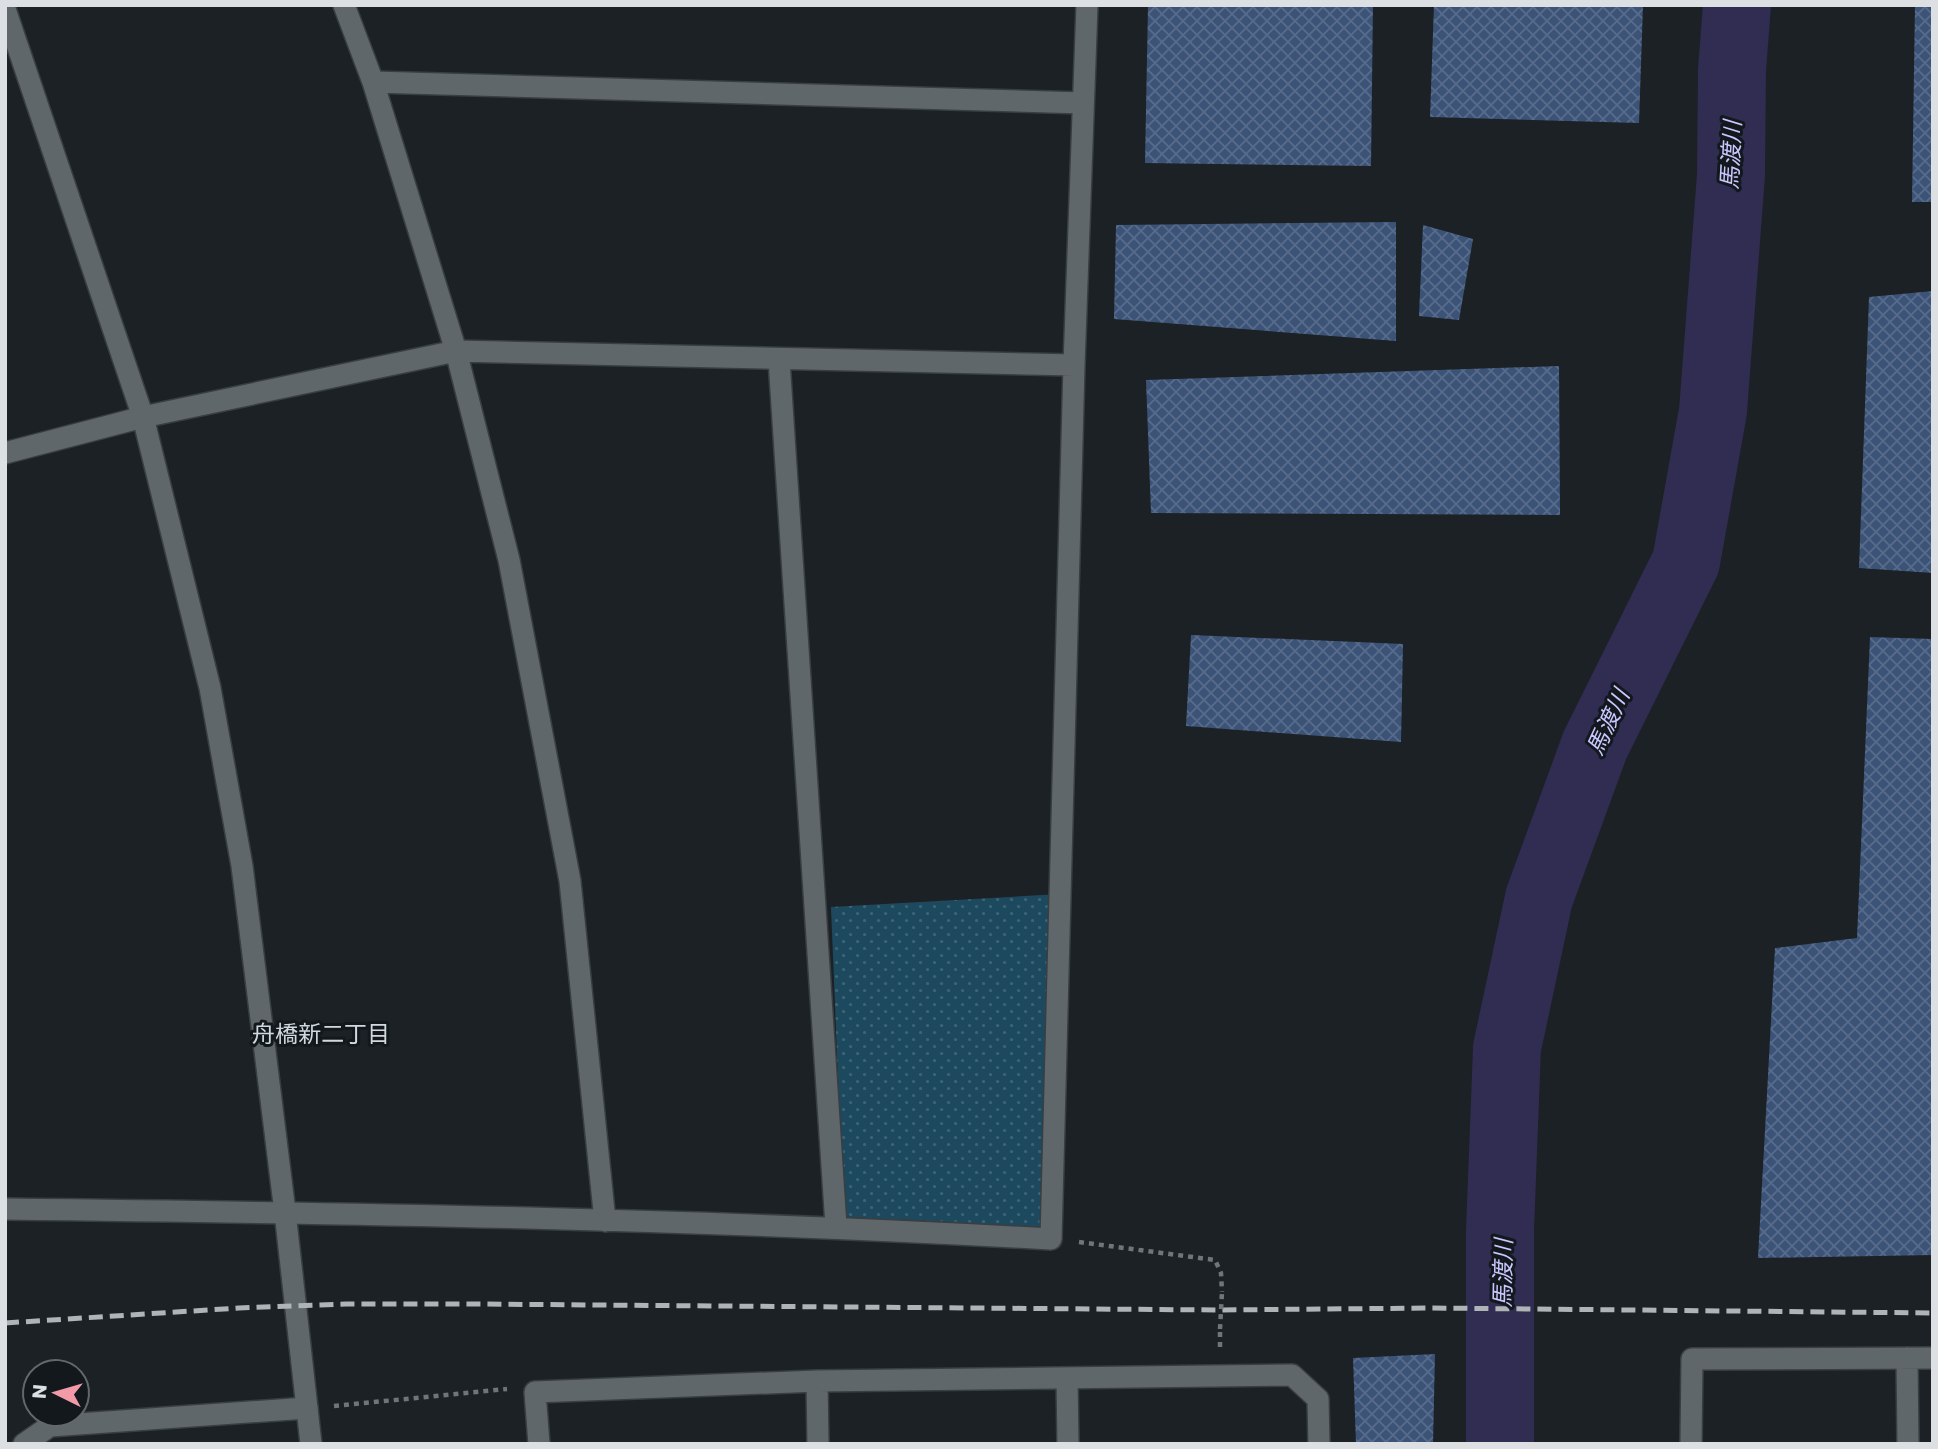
<svg xmlns="http://www.w3.org/2000/svg" width="1938" height="1449" font-family="Poppins,'Noto Sans JP',sans-serif">
<style>
.park{fill:url(#park-dots)}
.lines{fill:none;stroke-linecap:round;stroke-linejoin:round}
.river{stroke:#302c52;stroke-width:68}
.building{fill:url(#building-cross-hatch)}
.street-casing{stroke:#393e41;stroke-width:24}
.secondary-casing{stroke:#393e41;stroke-width:24}
.path{stroke:#6f7578;stroke-width:4.5;stroke-dasharray:5 5;stroke-linecap:butt}
.street{stroke:#60676b;stroke-width:21}
.secondary{stroke:#60676b;stroke-width:21}
.rail{stroke:#afb4b7;stroke-width:5;stroke-dasharray:14 7;stroke-linecap:butt}
.path-bridge{stroke:#6f7578;stroke-width:4.5;stroke-dasharray:5 5;stroke-linecap:butt}
.labels{text-anchor:middle;stroke-width:6;stroke-linejoin:round;paint-order:stroke}
.water-label{font-size:23px;font-style:italic;fill:#cac6ff;stroke:#12181c}
.neighbourhood-label{font-size:23px;fill:#d0d9de;stroke:#12181c}
</style>
<defs>
<pattern id="park-dots" width="8" height="8" patternUnits="userSpaceOnUse" patternTransform="scale(1.75)"><rect width="8" height="8" fill="#1d495f"/><path d="M2 2h.1M6 6h.1" fill="none" stroke="#3d6376" stroke-width="1.8" stroke-linecap="round"/></pattern>
<pattern id="building-cross-hatch" width="8" height="8" patternUnits="userSpaceOnUse" patternTransform="scale(1.75)"><rect width="8" height="8" fill="#3c5378"/><path d="M0 0l8 8M0 8l8-8" fill="none" stroke="#586b8b"/></pattern>
</defs>
<rect width="100%" height="100%" fill="#1b2125"/>
<!-- park -->
<path class="park" d="M 1060,894 L 1051,1239 L 844,1227 L 831,907 Z"/>
<g class="lines">
<!-- river -->
<path class="river" d="M 1500,1444 L 1500,1230 L 1507,1048 L 1539,898 L 1595,745 L 1686,562 L 1713,411 L 1731,175 L 1732,70 L 1737,5"/>
</g>
<!-- building -->
<path class="building" d="M 1148,5 L 1373,5 L 1371,166 L 1145,163 Z
M 1434,5 L 1643,5 L 1639,123 L 1430,117 Z
M 1915,5 L 1933,5 L 1933,202 L 1912,202 Z
M 1396,222 L 1396,341 L 1114,319 L 1116,225 Z
M 1423,225 L 1473,239 L 1459,320 L 1419,316 Z
M 1933,291 L 1933,573 L 1859,568 L 1869,297 Z
M 1559,366 L 1560,515 L 1151,513 L 1146,380 Z
M 1191,635 L 1403,644 L 1401,742 L 1186,726 Z
M 1870,637 L 1933,639 L 1933,1255 L 1758,1258 L 1775,948 L 1857,938 Z
M 1435,1354 L 1433,1444 L 1356,1444 L 1353,1358 Z"/>
<g class="lines">
<!-- street casing -->
<g class="street-casing">
<path id="street" d="M 344,5 L 373,82 L 456,351 L 509,560 L 570,881 L 605,1221
M 373,82 L 1083,103
M 779,360 L 836,1226
M 5,453 L 143,417 L 456,351 L 1074,365
M 5,1209 C 354,1213 703,1219 1051,1239 L 1074,365 L 1087,5
M 1907,1358 L 1908,1444
M 1067,1378 L 1068,1444
M 817,1381 L 818,1444
M 24,1444 L 50,1426 L 307,1408
M 539,1444 L 535,1392 L 817,1381 L 1292,1375 L 1318,1399 L 1319,1444
M 1691,1444 L 1692,1359 L 1933,1358"/>
</g>
<!-- secondary casing -->
<g class="secondary-casing">
<path id="secondary" d="M 5,9 L 143,417 L 210,688 L 242,866 L 285,1212 L 311,1444"/>
</g>
<!-- path -->
<path class="path" d="M 1079,1242 L 1215,1260 L 1221,1273 L 1222,1292
M 1220,1347 L 1220,1329
M 334,1406 L 507,1389"/>
<!-- street -->
<use href="#street" class="street"/>
<!-- secondary -->
<use href="#secondary" class="secondary"/>
<!-- rail -->
<path class="rail" d="M 5,1323 L 239,1308 L 346,1304 L 473,1304 L 1219,1310 L 1430,1308 L 1933,1313"/>
<!-- path-bridge -->
<path class="path-bridge" d="M 1220,1329 L 1222,1292"/>
</g>
<g class="labels">
<!-- water labels -->
<g class="water-label">
<text transform="translate(1731 155) rotate(-87)" y="8">馬渡川</text>
<text transform="translate(1608 722) rotate(-65)" y="8">馬渡川</text>
<text transform="translate(1503 1273) rotate(-89)" y="8">馬渡川</text>
</g>
<!-- neighbourhood labels -->
<g class="neighbourhood-label">
<text x="321" y="1042">舟橋新二丁目</text>
</g>
</g>
<!-- border -->
<rect width="1938" height="1449" fill="none" stroke="#dce0e3" stroke-width="14"/>
<!-- north arrow -->
<g transform="translate(56 1393) rotate(275)"><circle r="33" fill="#12181c" stroke="#63686c" stroke-width="2"/>
<path d="M0-5L12 26L0 18L-12 26Z" fill="#f39aa9"/>
<text y="-10" font-size="19" font-weight="bold" text-anchor="middle" fill="#dce0e3">N</text>
</g>
</svg>
